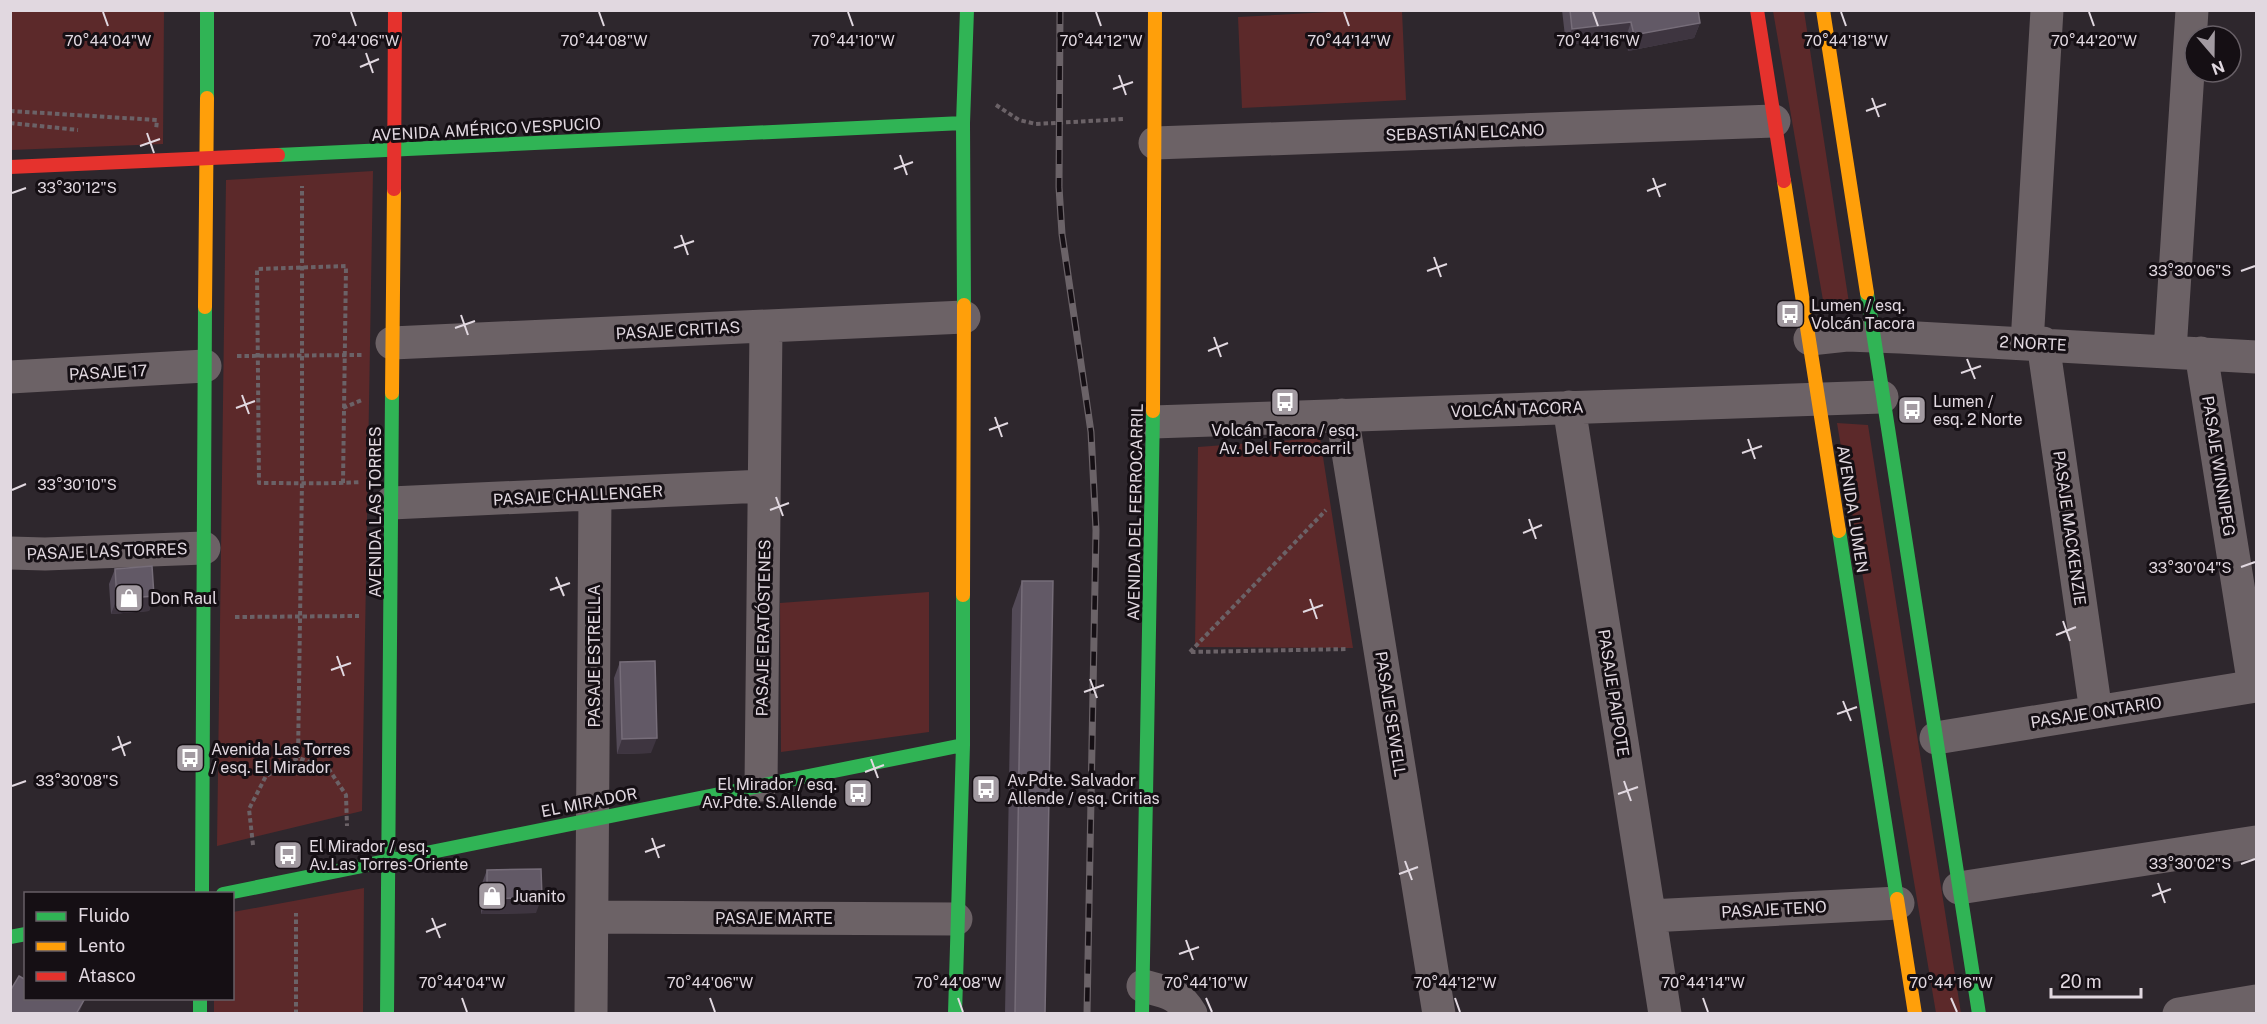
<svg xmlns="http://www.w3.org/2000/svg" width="2267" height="1024" font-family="'Public Sans',sans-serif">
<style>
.green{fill:#5c292a}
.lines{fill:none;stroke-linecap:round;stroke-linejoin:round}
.path{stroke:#6b6267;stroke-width:4;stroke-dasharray:4.5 3;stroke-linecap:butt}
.street{stroke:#6c6266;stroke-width:33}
.fast{stroke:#30b455;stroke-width:14}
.slow{stroke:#ff9f0a;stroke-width:14}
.jam{stroke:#e5322d;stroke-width:14}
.rail-casing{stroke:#6b6368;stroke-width:7}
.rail{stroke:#150f14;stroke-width:4.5;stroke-dasharray:14;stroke-linecap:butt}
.wall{fill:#534a57}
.shaded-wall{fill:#3e3540}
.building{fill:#625966;stroke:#766d79;stroke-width:1.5}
.ticks{fill:none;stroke:#e1d8e0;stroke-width:2}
.labels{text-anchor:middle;stroke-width:6;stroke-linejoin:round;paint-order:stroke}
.street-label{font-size:16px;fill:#e1d8e0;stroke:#150f14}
.poi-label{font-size:16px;fill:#e1d8e0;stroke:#150f14;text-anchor:start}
.ticks-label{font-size:15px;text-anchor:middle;fill:#e1d8e0;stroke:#150f14;stroke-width:6;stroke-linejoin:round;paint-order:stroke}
</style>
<rect width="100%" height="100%" fill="#2e272d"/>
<!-- green -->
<path class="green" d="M 1367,10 L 1402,11 L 1406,100 L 1242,108 L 1238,17 Z
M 10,11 L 164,11 L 163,144 L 11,150 Z
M 1773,11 L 1804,11 L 1849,303 L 1824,306 Z
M 373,171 L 362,811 L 217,846 L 226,180 Z
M 1837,423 L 1868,425 L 1961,1013 L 1936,1013 Z
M 1320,438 L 1353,648 L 1195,647 L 1198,447 Z
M 929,592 L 929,732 L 781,752 L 780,603 Z
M 364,888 L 363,1013 L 214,1014 L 214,999 L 232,998 L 233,912 Z"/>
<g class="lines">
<!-- path -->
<path class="path" d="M 996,105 L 1019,120 L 1036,124 L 1125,119
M 10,111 L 157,120 L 156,130
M 10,123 L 78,130
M 237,356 L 362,355
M 343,408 L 362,400
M 343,483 L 346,266 L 257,269 L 259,483 C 293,483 327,484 361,482
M 235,617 L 359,616
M 1190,652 L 1326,510
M 1191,652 L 1348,649
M 298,758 L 302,482 L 302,186
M 253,845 L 249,809 L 266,776 L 298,758 L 328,768 L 346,795 L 347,826
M 296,1014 L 296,913"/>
<!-- street -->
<path class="street" d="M 1155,143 L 1774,121
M 1810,339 L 1847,335 L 1900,337 L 2256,357
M 392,343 L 964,317
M 2027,343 L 2047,10
M 2043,343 L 2096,712
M 2170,351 L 2192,10
M 2201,353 L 2254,686
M 10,377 L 205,366
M 1569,407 L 1665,1014
M 1342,415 L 1439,1014
M 1153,422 L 1882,397
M 391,503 L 764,486
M 10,553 L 45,554 L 204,548
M 1936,738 L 2256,686
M 761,785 L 766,327
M 1959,888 L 2256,842
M 1650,916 L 1898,903
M 592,917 L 956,919
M 1143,986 C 1165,992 1179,993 1191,1014
M 591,1014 L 595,494
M 2179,1014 L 2256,1001"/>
<!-- fast -->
<path class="fast" d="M 207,98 L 207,10
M 278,155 L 963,123
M 1867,293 L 1979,1014
M 964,305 L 963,123 L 967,10
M 1839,531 L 1897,899
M 202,894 L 205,307
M 223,894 L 963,745
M 10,937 L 26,934
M 200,998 L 200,1014
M 387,1014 L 392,393
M 955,1014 L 963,745 L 963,595
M 1142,1014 L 1153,411"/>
<!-- slow -->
<path class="slow" d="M 1823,10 L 1867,293
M 1784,181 L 1839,531
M 205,307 L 207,98
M 392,393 L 394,189
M 1153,411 L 1155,10
M 963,595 L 964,305
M 1897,899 L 1915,1014"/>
<!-- jam -->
<path class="jam" d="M 1757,10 L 1784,181
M 10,167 L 278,155
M 394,189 L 395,10"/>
<!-- rail casing -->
<g class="rail-casing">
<path id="rail" d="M 1060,10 L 1059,187 L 1062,234 L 1091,432 L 1096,530 L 1087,1014"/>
</g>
<!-- rail -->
<use href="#rail" class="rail"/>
</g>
<!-- wall -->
<path class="wall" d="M 1562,10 L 1698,10 L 1700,23 L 1694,38 L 1628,51 L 1626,37 L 1566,45 Z
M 115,569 L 154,596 L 149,611 L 111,614 L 109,584 Z
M 1022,581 L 1045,1014 L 1005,1014 L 1012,609 Z
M 620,662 L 651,753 L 617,754 L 614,678 Z
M 487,870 L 536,913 L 481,914 L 481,886 Z"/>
<!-- shaded-wall -->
<path class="shaded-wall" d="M 1631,22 L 1626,37 L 1566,45 L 1572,29 Z
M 1700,23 L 1694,38 L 1628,51 L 1634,35 Z
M 154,596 L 149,611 L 111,614 L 117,599 Z
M 657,738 L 651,753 L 617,754 L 622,739 Z
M 542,897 L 536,913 L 481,914 L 487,899 Z
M 84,1000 L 79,1014 L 76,1014 Z"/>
<!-- building -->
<path class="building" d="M 1570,10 L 1698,10 L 1700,23 L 1634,35 L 1631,22 L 1572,29 Z
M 152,566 L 154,596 L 117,599 L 115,569 Z
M 1022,581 L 1053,581 L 1045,1014 L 1015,1014 Z
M 655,661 L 657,738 L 622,739 L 620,662 Z
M 541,869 L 542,897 L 487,899 L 487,870 Z
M 19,976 L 26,980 L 26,999 L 82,999 L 84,1000 L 76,1014 L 10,1014 L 10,991 Z"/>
<!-- ticks -->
<path class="ticks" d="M 103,12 L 108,26M 351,12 L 356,26M 599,12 L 604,26M 848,12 L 853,26M 1096,12 L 1101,26M 1344,12 L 1349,26M 1593,12 L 1598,26M 1841,12 L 1846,26M 2089,12 L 2094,26M 366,53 L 373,73M 360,67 L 379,59M 1119,75 L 1126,95M 1113,89 L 1133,82M 1872,98 L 1879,117M 1866,111 L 1886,104M 147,133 L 154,153M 140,146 L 160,139M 900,155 L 907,175M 894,169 L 913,162M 1653,178 L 1660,197M 1647,191 L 1666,184M 12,193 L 26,188M 681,235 L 688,255M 674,248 L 694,241M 1434,257 L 1441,277M 1427,271 L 1447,264M 2241,271 L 2255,266M 461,315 L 468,335M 455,328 L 475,321M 1214,337 L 1221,357M 1208,351 L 1228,343M 1967,359 L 1975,379M 1961,373 L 1981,366M 242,395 L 249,414M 236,408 L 255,401M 995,417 L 1002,437M 989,430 L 1008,423M 1748,439 L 1755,459M 1742,453 L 1762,446M 12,490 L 26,484M 776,497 L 783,516M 770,510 L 789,503M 1529,519 L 1536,539M 1523,533 L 1542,525M 2241,567 L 2255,562M 556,577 L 564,596M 550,590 L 570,583M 1310,599 L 1317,619M 1303,612 L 1323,605M 2063,621 L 2070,641M 2056,635 L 2076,627M 337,656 L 344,676M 331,670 L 351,663M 1090,679 L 1097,698M 1084,692 L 1104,685M 1843,701 L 1851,721M 1837,714 L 1857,707M 118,736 L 125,756M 112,750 L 131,742M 871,759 L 878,778M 865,772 L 884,765M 1624,781 L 1631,801M 12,786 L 26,781M 1618,794 L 1638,787M 652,838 L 659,858M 645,852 L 665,845M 1405,861 L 1412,880M 2241,864 L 2255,859M 1399,874 L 1418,867M 2158,883 L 2165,903M 2152,896 L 2171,889M 432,918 L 440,938M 426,932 L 446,924M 1186,940 L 1193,960M 1179,954 L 1199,947M 462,998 L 467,1012M 710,998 L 715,1012M 958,998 L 963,1012M 1206,998 L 1212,1012M 1455,998 L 1460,1012M 1703,998 L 1708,1012M 1951,998 L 1957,1012"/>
<!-- icons -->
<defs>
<g id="bus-square" transform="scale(1.5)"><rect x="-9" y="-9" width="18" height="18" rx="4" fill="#a29aa1" stroke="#150f14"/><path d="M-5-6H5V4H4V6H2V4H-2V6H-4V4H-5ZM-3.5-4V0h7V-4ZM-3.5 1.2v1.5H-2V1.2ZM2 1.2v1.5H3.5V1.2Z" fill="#fff"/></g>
<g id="shop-square" transform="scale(1.5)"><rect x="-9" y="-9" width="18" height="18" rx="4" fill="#a29aa1" stroke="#150f14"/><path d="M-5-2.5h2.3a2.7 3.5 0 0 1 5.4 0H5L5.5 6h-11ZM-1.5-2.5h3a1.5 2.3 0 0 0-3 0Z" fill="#fff"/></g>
</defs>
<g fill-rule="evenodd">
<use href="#bus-square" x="1790" y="314"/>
<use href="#bus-square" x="1285" y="402"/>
<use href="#bus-square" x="1912" y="410"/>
<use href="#shop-square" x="129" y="598"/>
<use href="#bus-square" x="190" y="758"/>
<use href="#bus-square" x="986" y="789"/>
<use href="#bus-square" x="858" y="793"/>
<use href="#bus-square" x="288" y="855"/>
<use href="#shop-square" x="492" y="896"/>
</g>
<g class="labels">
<!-- street labels -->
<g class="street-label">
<text transform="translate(486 129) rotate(-3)" y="6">AVENIDA AMÉRICO VESPUCIO</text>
<text transform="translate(1465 132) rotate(-2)" y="6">SEBASTIÁN ELCANO</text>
<text transform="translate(678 330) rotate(-3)" y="6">PASAJE CRITIAS</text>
<text transform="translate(2033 343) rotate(3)" y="6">2 NORTE</text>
<text transform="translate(108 372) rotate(-3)" y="6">PASAJE 17</text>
<text transform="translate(1517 409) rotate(-2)" y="6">VOLCÁN TACORA</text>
<text transform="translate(2219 466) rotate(81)" y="6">PASAJE WINNIPEG</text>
<text transform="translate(578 495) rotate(-3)" y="6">PASAJE CHALLENGER</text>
<text transform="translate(1853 509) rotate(81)" y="6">AVENIDA LUMEN</text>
<text transform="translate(375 512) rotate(-90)" y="6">AVENIDA LAS TORRES</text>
<text transform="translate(1135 512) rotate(-89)" y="6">AVENIDA DEL FERROCARRIL</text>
<text transform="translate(2070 528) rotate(82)" y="6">PASAJE MACKENZIE</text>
<text transform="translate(107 551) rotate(-2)" y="6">PASAJE LAS TORRES</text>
<text transform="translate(763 628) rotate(-89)" y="6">PASAJE ERATÓSTENES</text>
<text transform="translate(594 656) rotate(-90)" y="6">PASAJE ESTRELLA</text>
<text transform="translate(1614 693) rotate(81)" y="6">PASAJE PAIPOTE</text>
<text transform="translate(2096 712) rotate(-9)" y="6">PASAJE ONTARIO</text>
<text transform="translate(1391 714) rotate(81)" y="6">PASAJE SEWELL</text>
<text transform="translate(589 802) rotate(-11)" y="6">EL MIRADOR</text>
<text transform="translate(1774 909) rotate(-3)" y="6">PASAJE TENO</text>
<text x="774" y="924">PASAJE MARTE</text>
</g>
<!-- poi labels -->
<g class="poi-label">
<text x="1811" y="311">Lumen / esq.<tspan x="1811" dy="18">Volcán Tacora</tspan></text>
<text x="1933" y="407">Lumen /<tspan x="1933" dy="18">esq. 2 Norte</tspan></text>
<text x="1285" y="436" text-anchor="middle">Volcán Tacora / esq.<tspan x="1285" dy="18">Av. Del Ferrocarril</tspan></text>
<text x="150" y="604">Don Raul</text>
<text x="211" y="755">Avenida Las Torres<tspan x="211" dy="18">/ esq. El Mirador</tspan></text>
<text x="1007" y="786">Av.Pdte. Salvador<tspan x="1007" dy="18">Allende / esq. Critias</tspan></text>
<text x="837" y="790" text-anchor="end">El Mirador / esq.<tspan x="837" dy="18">Av.Pdte. S.Allende</tspan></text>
<text x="309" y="852">El Mirador / esq.<tspan x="309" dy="18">Av.Las Torres-Oriente</tspan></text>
<text x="513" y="902">Juanito</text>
</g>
</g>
<g class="ticks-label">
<text x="108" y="46">70°44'04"W</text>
<text x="356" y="46">70°44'06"W</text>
<text x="604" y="46">70°44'08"W</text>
<text x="853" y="46">70°44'10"W</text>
<text x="1101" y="46">70°44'12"W</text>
<text x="1349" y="46">70°44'14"W</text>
<text x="1598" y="46">70°44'16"W</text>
<text x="1846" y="46">70°44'18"W</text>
<text x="2094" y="46">70°44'20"W</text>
<text x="77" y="193">33°30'12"S</text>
<text x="2190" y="276">33°30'06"S</text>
<text x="77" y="490">33°30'10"S</text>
<text x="2190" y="573">33°30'04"S</text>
<text x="77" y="786">33°30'08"S</text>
<text x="2190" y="869">33°30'02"S</text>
<text x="462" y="988">70°44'04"W</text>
<text x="710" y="988">70°44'06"W</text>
<text x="958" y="988">70°44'08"W</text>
<text x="1206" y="988">70°44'10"W</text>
<text x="1455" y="988">70°44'12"W</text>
<text x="1703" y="988">70°44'14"W</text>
<text x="1951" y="988">70°44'16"W</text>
</g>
<!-- border -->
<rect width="2267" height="1024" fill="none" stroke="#e1d8e0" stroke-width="24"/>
<!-- legend -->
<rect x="24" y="892" width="210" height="108" fill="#150f14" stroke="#675f66" stroke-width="1.5"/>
<rect x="36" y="912" width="30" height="9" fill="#30b455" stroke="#675f66" stroke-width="1.5"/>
<text x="78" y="922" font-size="18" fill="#e1d8e0">Fluido</text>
<rect x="36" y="942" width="30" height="9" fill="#ff9f0a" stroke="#675f66" stroke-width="1.5"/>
<text x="78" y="952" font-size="18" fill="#e1d8e0">Lento</text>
<rect x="36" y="972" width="30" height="9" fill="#e5322d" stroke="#675f66" stroke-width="1.5"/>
<text x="78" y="982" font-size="18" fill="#e1d8e0">Atasco</text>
<!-- north arrow -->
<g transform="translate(2213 54) rotate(160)"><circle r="28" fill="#150f14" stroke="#675f66" stroke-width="1.5"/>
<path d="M0-4.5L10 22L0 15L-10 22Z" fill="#a29aa1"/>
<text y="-9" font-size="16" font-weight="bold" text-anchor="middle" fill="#e1d8e0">N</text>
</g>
<!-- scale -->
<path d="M2051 988v9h90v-9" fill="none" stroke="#e1d8e0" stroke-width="3"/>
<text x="2060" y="988" font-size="18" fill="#e1d8e0" stroke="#150f14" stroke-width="4.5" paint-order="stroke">20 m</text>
</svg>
